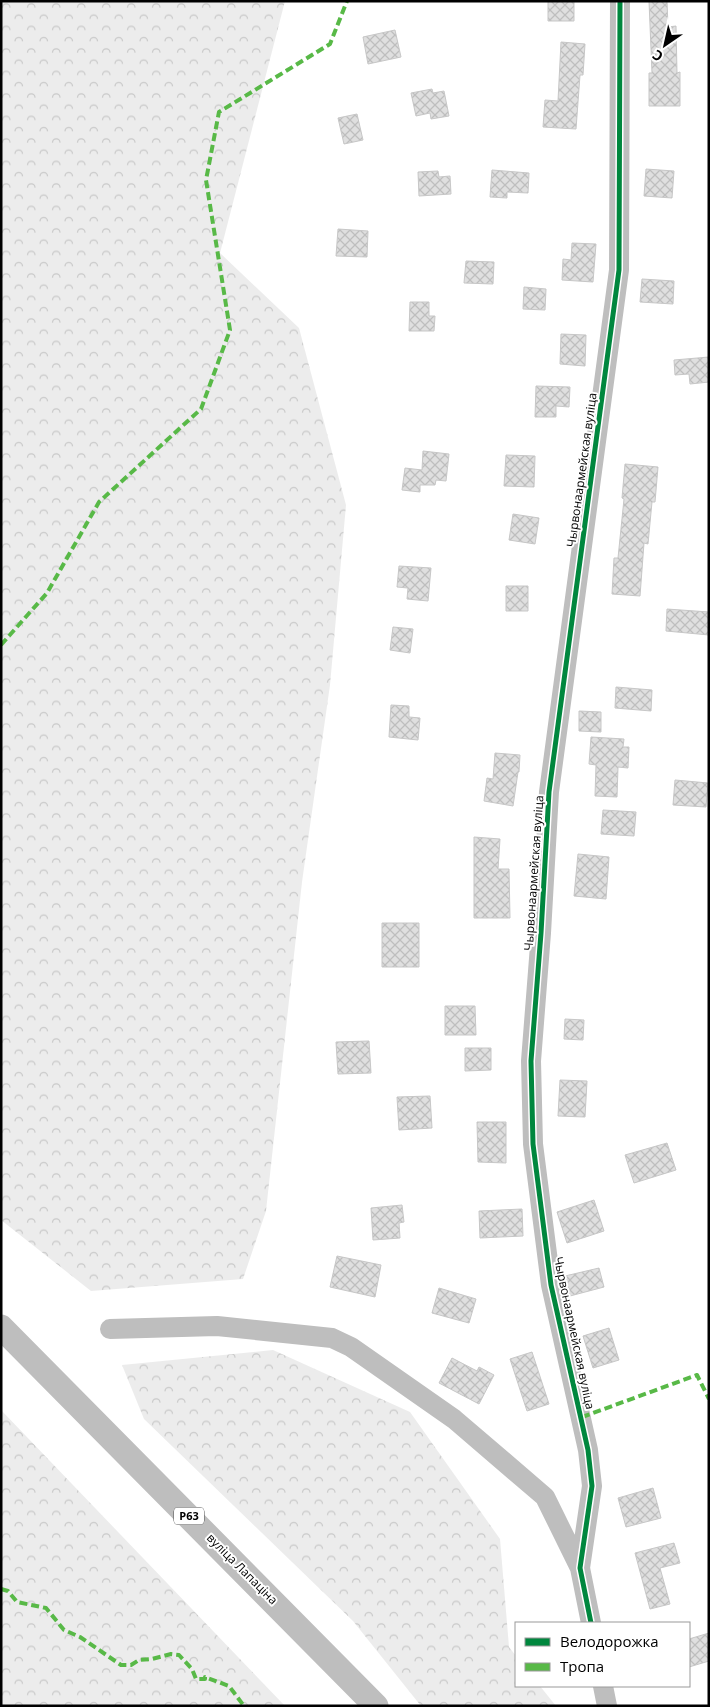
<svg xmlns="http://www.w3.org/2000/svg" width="710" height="1707" font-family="'Open Sans',sans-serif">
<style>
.forest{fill:url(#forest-crowns)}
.building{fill:url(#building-cross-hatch);stroke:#c7c7c7}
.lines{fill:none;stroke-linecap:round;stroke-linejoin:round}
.minor{stroke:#bebebe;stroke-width:20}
.major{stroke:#bebebe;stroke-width:25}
.quiet{stroke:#58b947;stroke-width:4;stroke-dasharray:8 4;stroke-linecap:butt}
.cycleway-casing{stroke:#fff;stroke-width:8}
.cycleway{stroke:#00873e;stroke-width:5}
.labels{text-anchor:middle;stroke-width:4;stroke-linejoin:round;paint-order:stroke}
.shield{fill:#fff;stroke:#4c4c4c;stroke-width:1}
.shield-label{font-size:11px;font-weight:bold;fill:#000}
.street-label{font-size:12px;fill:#000;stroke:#fff}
</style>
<defs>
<pattern id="forest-crowns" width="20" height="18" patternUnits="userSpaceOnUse" patternTransform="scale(1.25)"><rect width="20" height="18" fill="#ececec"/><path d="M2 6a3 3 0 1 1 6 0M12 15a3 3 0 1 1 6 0" fill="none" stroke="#c9c9c9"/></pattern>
<pattern id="building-cross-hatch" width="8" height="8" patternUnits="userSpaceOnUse" patternTransform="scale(1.25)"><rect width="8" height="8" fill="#dfdfdf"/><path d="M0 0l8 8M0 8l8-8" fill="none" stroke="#bebebe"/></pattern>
</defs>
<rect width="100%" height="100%" fill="#fff"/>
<!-- forest -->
<path class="forest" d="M 1,1 L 285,1 L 220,253 L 299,328 L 346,505 L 330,685 L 302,882 L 266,1211 L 243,1279 L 91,1291 L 1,1220 Z
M 273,1350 L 410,1412 L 500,1539 L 509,1647 L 516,1656 L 516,1686 L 540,1686 L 556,1706 L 421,1706 L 353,1621 L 144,1419 L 122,1365 Z
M 1,1410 L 285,1706 L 1,1706 Z"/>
<!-- building -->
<path class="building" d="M 548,1 L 574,1 L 574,21 L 548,21 Z
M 649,1 L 667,1 L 668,27 L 676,26 L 677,73 L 680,72 L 680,106 L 649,106 L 649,73 L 652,73 Z
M 395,30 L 401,57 L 368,64 L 363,37 Z
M 561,42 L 585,44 L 583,75 L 580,75 L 576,129 L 543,127 L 545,100 L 558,101 Z
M 432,89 L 433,93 L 444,91 L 449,116 L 431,119 L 430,113 L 416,116 L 411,93 Z
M 357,114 L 363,140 L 344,144 L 338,118 Z
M 646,169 L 674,171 L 672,198 L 644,196 Z
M 492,170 L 529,173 L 528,193 L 507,192 L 507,198 L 490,197 Z
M 438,171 L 439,177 L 450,176 L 451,194 L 419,196 L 418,172 Z
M 338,229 L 368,231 L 367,257 L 336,256 Z
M 572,243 L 596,244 L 593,282 L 562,280 L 563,259 L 571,260 Z
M 466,261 L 494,262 L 493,284 L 464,283 Z
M 642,279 L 674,281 L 673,304 L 640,302 Z
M 524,287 L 546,289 L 545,310 L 523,309 Z
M 410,302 L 429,302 L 429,316 L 435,316 L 434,331 L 409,331 Z
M 561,334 L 586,335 L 585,366 L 560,364 Z
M 709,357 L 709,382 L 690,384 L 689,374 L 675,375 L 674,360 Z
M 536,386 L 570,387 L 569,407 L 556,406 L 556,417 L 535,417 Z
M 423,451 L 449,454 L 446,481 L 436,480 L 435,485 L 420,485 L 420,492 L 402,490 L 405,468 L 422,470 Z
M 506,455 L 535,456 L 534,487 L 504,486 Z
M 625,464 L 658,467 L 655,502 L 652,502 L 648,544 L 644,543 L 640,596 L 612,594 L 614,558 L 618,558 L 624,499 L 622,498 Z
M 513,514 L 539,518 L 535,544 L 509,540 Z
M 399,566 L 431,568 L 428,601 L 407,599 L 408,588 L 397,587 Z
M 506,586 L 528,586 L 528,611 L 506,611 Z
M 667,609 L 709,612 L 709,635 L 666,631 Z
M 393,627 L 413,629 L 410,653 L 390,650 Z
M 616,687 L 652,690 L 651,711 L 615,708 Z
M 391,705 L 409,706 L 409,717 L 420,718 L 418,740 L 389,737 Z
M 579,711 L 601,712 L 601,732 L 579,731 Z
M 591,737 L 624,739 L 623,747 L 629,747 L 628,768 L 618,767 L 617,797 L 595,796 L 596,765 L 589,764 Z
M 495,753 L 520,755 L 519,772 L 518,772 L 513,806 L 484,801 L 487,778 L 493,779 Z
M 675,780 L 708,783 L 706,807 L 673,805 Z
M 603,810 L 636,812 L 634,836 L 601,834 Z
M 474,837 L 500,839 L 498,869 L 509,869 L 510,918 L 474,918 Z
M 578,854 L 609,857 L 606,899 L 574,896 Z
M 382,923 L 419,923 L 419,967 L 382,967 Z
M 445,1006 L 475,1006 L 476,1035 L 445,1035 Z
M 565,1019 L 584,1020 L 583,1040 L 564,1039 Z
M 369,1041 L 371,1073 L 338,1074 L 336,1042 Z
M 465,1048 L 491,1048 L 491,1070 L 465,1071 Z
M 560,1080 L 587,1081 L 585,1117 L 558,1116 Z
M 430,1096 L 432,1128 L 399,1130 L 397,1097 Z
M 477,1122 L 506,1122 L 506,1163 L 478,1162 Z
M 667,1143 L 676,1170 L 634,1183 L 625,1155 Z
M 594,1200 L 604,1231 L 567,1243 L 557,1212 Z
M 402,1205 L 404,1222 L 399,1223 L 400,1238 L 373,1240 L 371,1208 Z
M 522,1209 L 523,1236 L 480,1238 L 479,1211 Z
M 337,1256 L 381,1265 L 375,1297 L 330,1287 Z
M 599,1268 L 604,1287 L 570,1296 L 565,1276 Z
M 439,1288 L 476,1299 L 469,1323 L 432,1313 Z
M 609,1328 L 619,1360 L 593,1368 L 583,1336 Z
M 532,1352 L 549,1404 L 527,1411 L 510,1359 Z
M 452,1358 L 477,1371 L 479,1367 L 494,1375 L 479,1404 L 439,1383 Z
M 653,1488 L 661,1518 L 626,1527 L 618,1498 Z
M 674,1543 L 680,1563 L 660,1568 L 670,1604 L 650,1609 L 635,1553 Z
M 709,1633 L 709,1661 L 689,1667 L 689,1639 Z"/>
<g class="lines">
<!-- minor -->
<path class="minor" d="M 110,1329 L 217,1326 L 332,1338 L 351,1347 L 454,1419 L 545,1497 L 580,1568
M 591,1623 L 580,1568 L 592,1486 L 588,1450 L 551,1285 L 533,1144 L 531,1061 L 541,933 L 549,792 L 619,270 L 620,1
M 603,1686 L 607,1706"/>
<!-- major -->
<path class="major" d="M 1,1327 L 376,1706"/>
<!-- quiet -->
<path class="quiet" d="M 1,645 L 47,593 L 99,502 L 201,409 L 230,330 L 206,180 L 219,112 L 330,44 L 347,1
M 582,1417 L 697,1375 L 709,1399
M 1,1589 L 8,1591 L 17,1602 L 46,1608 L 64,1630 L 80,1637 L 121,1665 L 131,1665 L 139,1660 L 152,1659 L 171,1654 L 179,1655 L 192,1669 L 196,1679 L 205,1679 L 205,1677 L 229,1686 L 244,1706"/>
<!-- cycleway casing -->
<g class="cycleway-casing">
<path id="cycleway" d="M 591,1623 L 580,1568 L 592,1486 L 588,1450 L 551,1285 L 533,1144 L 531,1061 L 541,933 L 549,792 L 619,270 L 620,1"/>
</g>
<!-- cycleway -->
<use href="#cycleway" class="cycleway"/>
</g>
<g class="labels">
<!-- shield labels -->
<rect class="shield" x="174" y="1507.5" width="30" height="17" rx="4"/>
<g class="shield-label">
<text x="189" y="1520">Р63</text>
</g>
<!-- street labels -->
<g class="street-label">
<text transform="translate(582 470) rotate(-82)" y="4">Чырвонаармейская вуліца</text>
<text transform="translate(534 873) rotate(-86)" y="4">Чырвонаармейская вуліца</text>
<text transform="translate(574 1333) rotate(78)" y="4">Чырвонаармейская вуліца</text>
<text transform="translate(242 1569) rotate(45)" y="4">вуліца Лапаціна</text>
</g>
</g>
<!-- border -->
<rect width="710" height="1707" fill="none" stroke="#000000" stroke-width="5"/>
<!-- legend -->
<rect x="515" y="1622" width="175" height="65" fill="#ffffff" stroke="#999999"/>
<rect x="525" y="1638" width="25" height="8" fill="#00873e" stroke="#999999"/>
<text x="560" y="1647" font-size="15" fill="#000000">Велодорожка</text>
<rect x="525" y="1663" width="25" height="8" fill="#58b947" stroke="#999999"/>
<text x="560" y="1672" font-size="15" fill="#000000">Тропа</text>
<!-- north arrow -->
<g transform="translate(665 45) rotate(214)" stroke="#ffffff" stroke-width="4" paint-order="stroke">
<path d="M0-4L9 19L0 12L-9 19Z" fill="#000000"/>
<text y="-8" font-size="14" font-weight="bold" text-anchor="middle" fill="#000000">С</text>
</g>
</svg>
